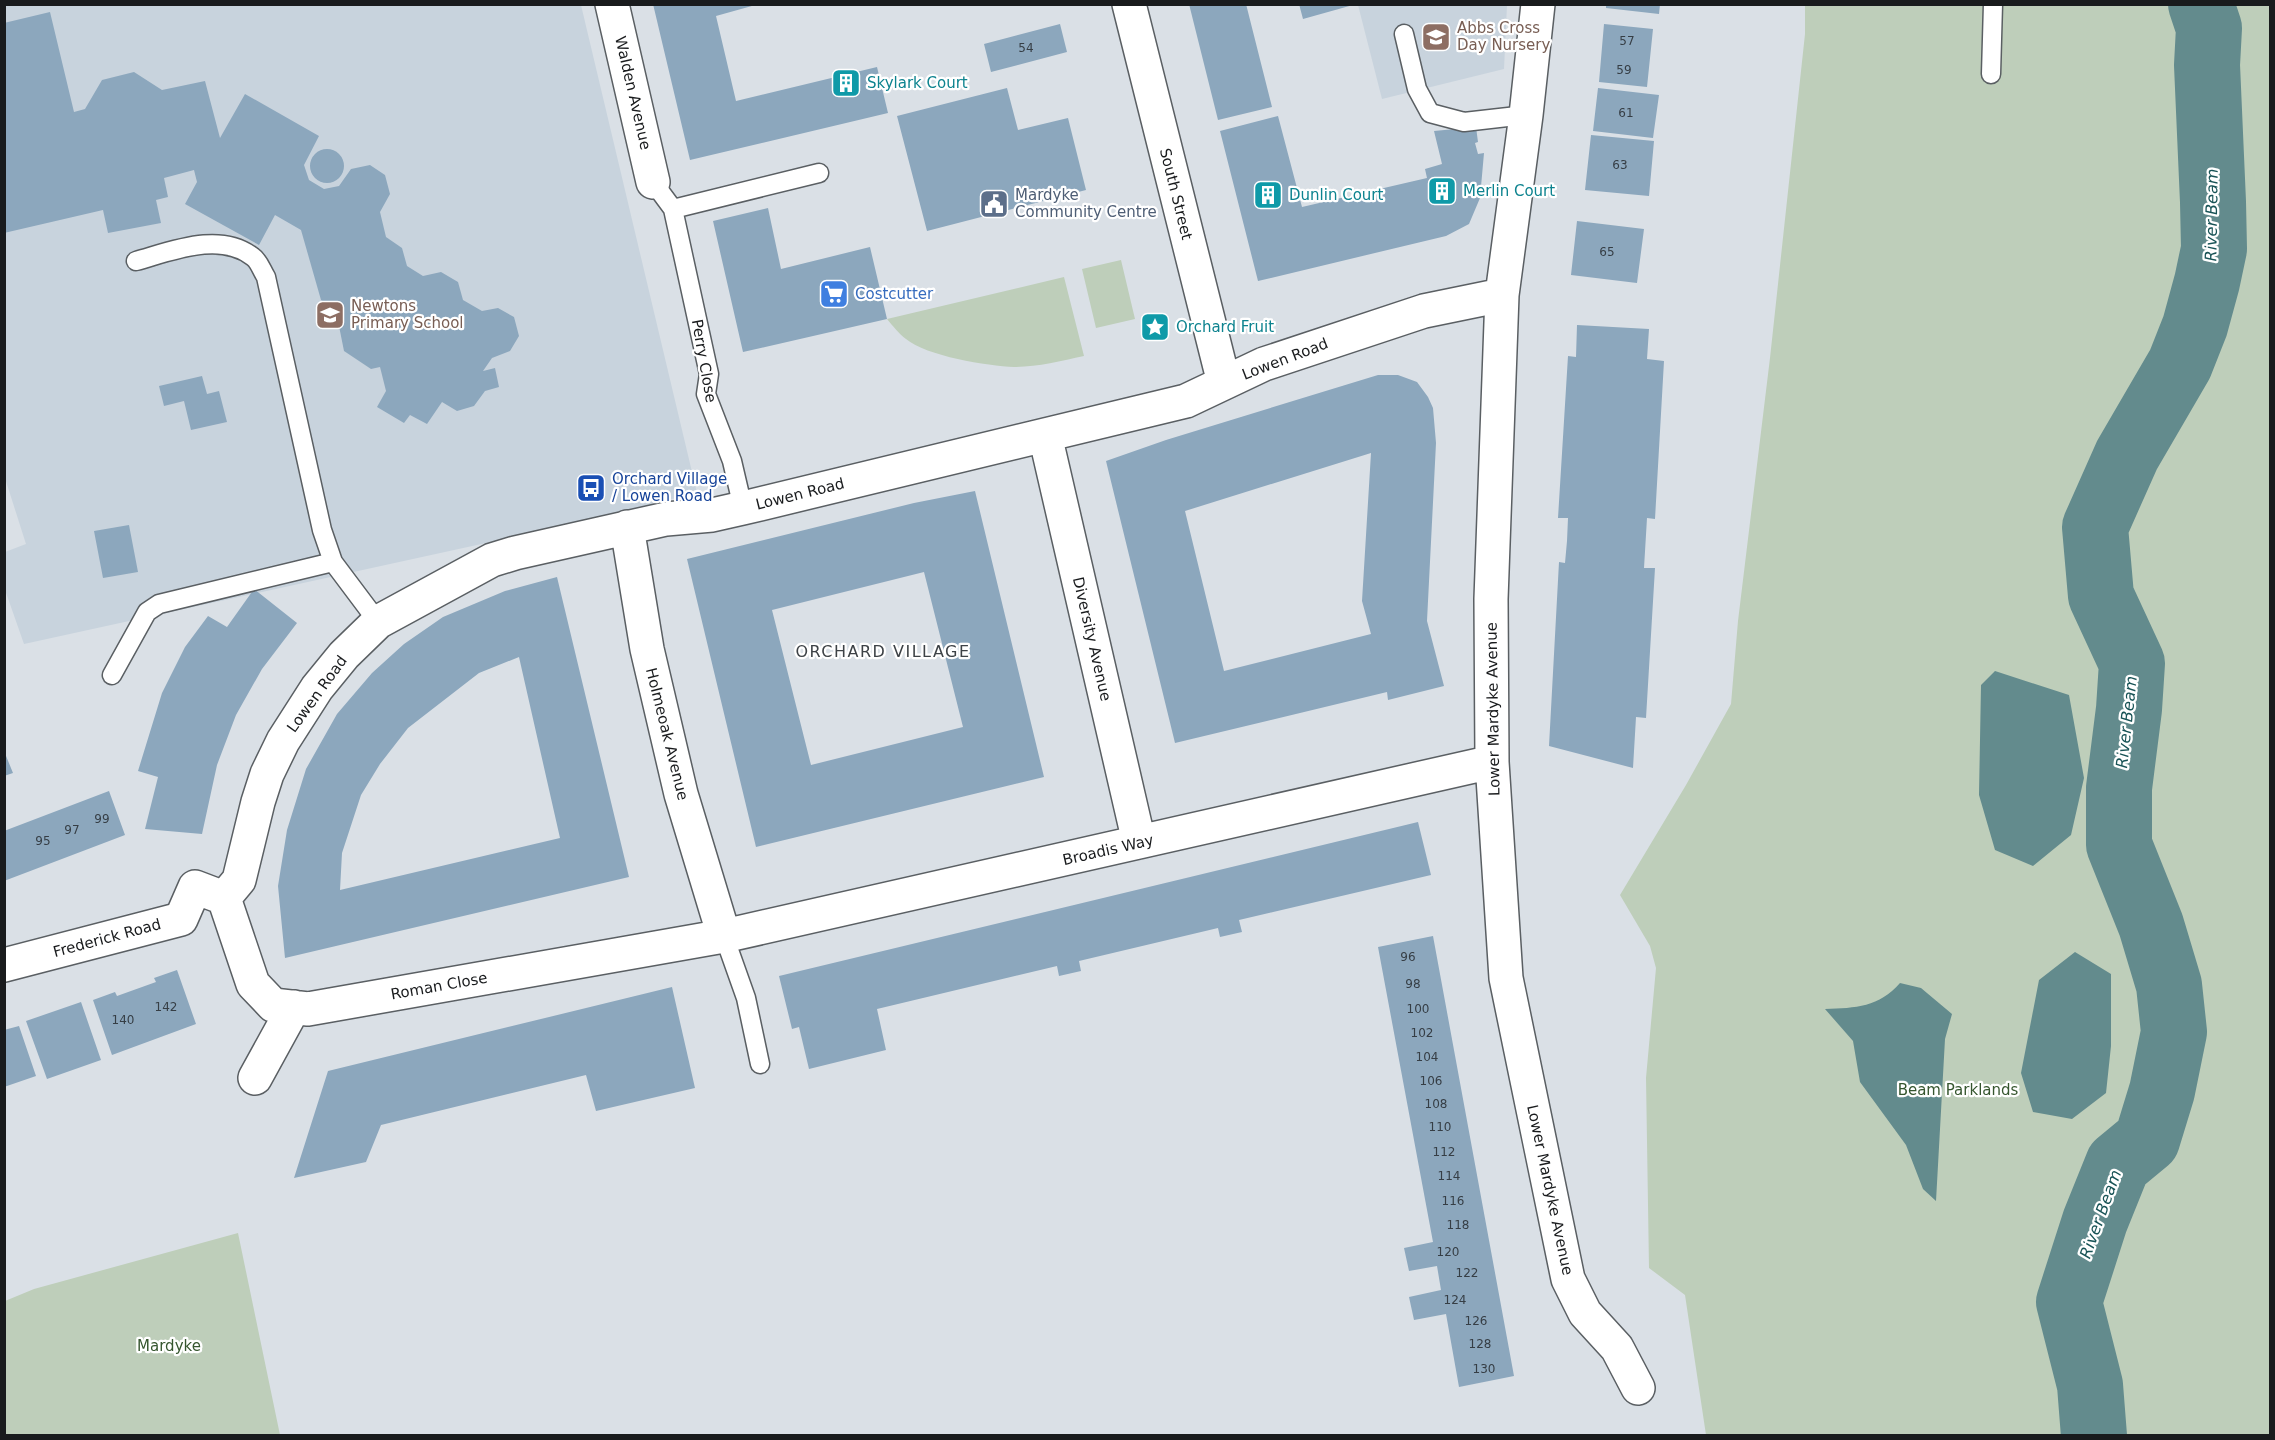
<svg xmlns="http://www.w3.org/2000/svg" width="2275" height="1440" font-family="'DejaVu Sans',sans-serif">
<style>
.built{fill:#c8d3dd}
.green{fill:#beceba}
.water{fill:#638b8d}
.lines{fill:none;stroke-linecap:round;stroke-linejoin:round}
.river{stroke:#638b8d;stroke-width:66}
.building{fill:#8ca7bd;fill-rule:evenodd}
.service-casing{stroke:#5a5f63;stroke-width:21}
.minor-casing{stroke:#5a5f63;stroke-width:36}
.service{stroke:#fff;stroke-width:18}
.minor{stroke:#fff;stroke-width:33}
.labels{text-anchor:middle;stroke-width:4.5;stroke-linejoin:round;paint-order:stroke}
.number-label{font-size:12px;fill:#363e45}
.education-label{font-size:15px;fill:#785e54;stroke:#fff;text-anchor:start}
.culture-label{font-size:15px;fill:#0d838f;stroke:#fff;text-anchor:start}
.street-label{font-size:15px;fill:#191b1d;stroke:#fff}
.service-label{font-size:15px;fill:#4e5e75;stroke:#fff;text-anchor:start}
.shop-label{font-size:15px;fill:#366cbe;stroke:#fff;text-anchor:start}
.transit-label{font-size:15px;fill:#164399;stroke:#fff;text-anchor:start}
.park-label{font-size:15px;fill:#36562f;stroke:#fff}
.water-label{font-size:16px;font-style:italic;fill:#185356;stroke:#fff}
.neighbourhood-label{font-size:16px;letter-spacing:1.5px;fill:#3d4246;stroke:#fff}
</style>
<rect width="100%" height="100%" fill="#dae0e6"/>
<!-- built -->
<path class="built" d="M 4,5 L 581,5 L 697,493 L 514,537 L 24,644 L 4,587 L 5,552 L 26,544 L 4,475 Z
M 1358,5 L 1507,5 L 1504,69 L 1382,99 Z"/>
<!-- green -->
<path class="green" d="M 1805,5 L 2270,5 L 2270,1435 L 1706,1435 L 1685,1295 L 1649,1268 L 1646,1078 L 1656,968 L 1650,946 L 1620,895 L 1686,785 L 1731,704 L 1738,621 L 1770,358 L 1805,34 Z
M 1121,260 L 1135,319 L 1096,328 L 1082,269 Z
M 1064,277 L 1084,356 C 1061,361 1037,367 1014,367 C 988,366 926,356 906,339 C 899,334 893,326 887,319 Z
M 238,1233 L 280,1435 L 5,1435 L 5,1301 L 34,1289 Z"/>
<!-- water -->
<path class="water" d="M 1995,671 L 2069,695 L 2084,778 L 2071,835 L 2033,866 L 1995,850 L 1979,795 L 1981,685 Z
M 2075,952 L 2111,974 L 2111,1046 L 2106,1093 L 2072,1119 L 2033,1112 L 2021,1073 L 2039,980 Z
M 1900,983 L 1921,988 L 1952,1014 L 1945,1039 L 1936,1201 L 1923,1189 L 1906,1145 L 1860,1082 L 1853,1041 L 1825,1009 C 1856,1008 1879,1007 1900,983 Z"/>
<g class="lines">
<!-- river -->
<path class="river" d="M 2094,1436 L 2090,1385 L 2069,1302 L 2095,1221 L 2118,1164 L 2147,1140 L 2162,1091 L 2174,1032 L 2169,985 L 2151,925 L 2119,845 L 2119,788 L 2129,709 L 2132,663 L 2101,596 L 2095,527 L 2127,455 L 2180,364 L 2195,326 L 2207,282 L 2214,249 L 2213,202 L 2207,65 L 2209,28 L 2201,4"/>
</g>
<!-- building -->
<path class="building" d="M 653,4 L 759,4 L 716,16 L 736,101 L 877,67 L 888,113 L 690,160 Z
M 1189,4 L 1246,4 L 1272,107 L 1218,120 Z
M 1299,4 L 1353,4 L 1353,5 L 1303,19 Z
M 1606,4 L 1660,4 L 1659,14 L 1606,8 Z
M 50,12 L 74,112 L 85,109 L 102,80 L 134,72 L 162,90 L 205,81 L 220,138 L 245,94 L 319,136 L 304,165 L 309,180 L 324,189 L 339,186 L 351,169 L 370,165 L 385,175 L 390,194 L 380,212 L 386,237 L 402,248 L 407,266 L 423,276 L 441,272 L 458,282 L 463,300 L 482,311 L 498,308 L 514,317 L 519,336 L 510,351 L 492,358 L 483,371 L 495,368 L 499,387 L 485,391 L 474,406 L 457,411 L 442,402 L 427,424 L 410,415 L 404,423 L 377,407 L 386,391 L 380,367 L 371,369 L 344,351 L 338,321 L 342,312 L 321,300 L 301,230 L 275,215 L 259,245 L 185,204 L 197,182 L 194,170 L 164,178 L 168,197 L 156,200 L 161,223 L 108,233 L 103,210 L 4,233 L 4,23 Z
M 1060,24 L 1067,52 L 991,72 L 984,44 Z
M 1604,24 L 1653,29 L 1647,87 L 1599,82 Z
M 1007,88 L 1018,130 L 1068,118 L 1086,190 L 927,231 L 897,116 Z
M 1598,88 L 1659,95 L 1653,138 L 1593,131 Z
M 1278,116 L 1302,207 L 1427,178 L 1425,169 L 1442,164 L 1434,131 L 1476,127 L 1478,142 L 1475,143 L 1478,154 L 1484,153 L 1480,198 L 1469,224 L 1446,236 L 1258,281 L 1220,131 Z
M 1591,135 L 1654,141 L 1649,196 L 1585,190 Z
M310 166a17 17 0 1 1 34 0a17 17 0 1 1-34 0Z
M 768,208 L 781,269 L 870,247 L 887,319 L 743,352 L 713,221 Z
M 1577,221 L 1644,229 L 1637,283 L 1571,275 Z
M 1577,325 L 1649,329 L 1647,359 L 1664,361 L 1655,519 L 1647,518 L 1644,568 L 1655,568 L 1646,718 L 1636,717 L 1633,768 L 1549,746 L 1559,562 L 1565,563 L 1567,541 L 1568,518 L 1558,518 L 1568,356 L 1576,357 Z
M 1378,375 L 1398,375 L 1417,382 L 1428,397 L 1433,408 L 1436,443 L 1427,621 L 1444,686 L 1388,700 L 1387,692 L 1175,743 L 1106,461 L 1166,440 ZM 1371,453 L 1362,601 L 1371,634 L 1224,671 L 1185,511 Z
M 202,376 L 207,394 L 219,391 L 227,422 L 191,430 L 184,401 L 164,406 L 159,386 Z
M 975,491 L 1044,777 L 756,847 L 687,559 L 914,503 ZM 924,572 L 963,727 L 811,765 L 772,610 Z
M 129,525 L 138,572 L 103,578 L 94,531 Z
M 557,577 L 629,877 L 285,958 L 278,886 L 287,830 L 306,769 L 337,714 L 372,673 L 404,644 L 443,617 L 505,591 ZM 519,657 L 560,838 L 340,890 L 342,853 L 361,795 L 380,764 L 408,728 L 479,673 Z
M 254,589 L 297,623 L 262,669 L 236,715 L 217,765 L 202,834 L 145,829 L 158,777 L 138,771 L 162,693 L 185,647 L 208,616 L 227,627 Z
M 4,751 L 13,773 L 4,776 Z
M 109,791 L 125,835 L 4,881 L 4,831 Z
M 1418,822 L 1431,875 L 1239,920 L 1242,932 L 1220,937 L 1218,928 L 1079,961 L 1081,971 L 1059,976 L 1057,966 L 877,1009 L 886,1050 L 809,1069 L 799,1027 L 792,1029 L 779,976 Z
M 1433,936 L 1514,1376 L 1459,1387 L 1446,1314 L 1414,1320 L 1409,1297 L 1441,1290 L 1437,1266 L 1409,1271 L 1404,1248 L 1433,1242 L 1378,947 Z
M 177,970 L 196,1024 L 112,1055 L 93,1000 L 115,992 L 117,996 L 156,982 L 154,978 Z
M 672,987 L 695,1088 L 596,1111 L 586,1075 L 381,1125 L 366,1162 L 294,1178 L 328,1071 Z
M 81,1002 L 101,1060 L 47,1079 L 26,1021 Z
M 19,1026 L 36,1076 L 4,1087 L 4,1030 Z"/>
<g class="lines">
<!-- service casing -->
<g class="service-casing">
<path id="service" d="M 1404,34 L 1417,89 L 1430,113 L 1464,122 L 1526,115
M 1991,74 L 1993,4
M 653,182 L 673,209 L 709,374 L 706,394 L 732,461 L 743,508
M 673,209 L 819,173
M 136,261 C 172,251 220,231 253,257 C 259,261 262,271 266,277 L 322,530 L 333,562 L 378,622
M 112,675 L 147,612 L 159,604 L 333,562
M 724,936 L 746,998 L 760,1064"/>
</g>
<!-- minor casing -->
<g class="minor-casing">
<path id="minor" d="M 612,4 L 653,182
M 1129,4 L 1224,383
M 1538,4 L 1526,115 L 1502,295 L 1491,599 L 1492,762 L 1506,978 L 1568,1279 L 1585,1313 L 1617,1348 L 1638,1388
M 1045,435 L 1139,842
M 627,527 L 647,649 L 681,794 L 724,936
M 224,898 L 239,880 L 258,802 L 267,774 L 283,741 L 317,688 L 344,655 L 378,622 L 492,560 L 515,553 L 666,519 L 712,515 L 743,508 L 1186,401 L 1264,364 L 1424,311 L 1502,295
M 224,898 L 253,984 L 273,1005 L 308,1009 L 724,936 L 1492,762
M 4,965 L 181,919 L 195,887 L 224,898
M 255,1078 L 294,1007"/>
</g>
<!-- service -->
<use href="#service" class="service"/>
<!-- minor -->
<use href="#minor" class="minor"/>
</g>
<!-- icons -->
<defs>
<g id="school-square" transform="scale(1.5)"><rect x="-9" y="-9" width="18" height="18" rx="4" fill="#8d6e63" stroke="#fff"/><path d="M0-5L7-2L0 1L-7-2ZM-4 1L0 2.5L4 1V4Q0 6-4 4Z" fill="#fff"/></g>
<g id="building-square" transform="scale(1.5)"><rect x="-9" y="-9" width="18" height="18" rx="4" fill="#0f9aa8" stroke="#fff"/><path d="M-4-6H4V6H1V3H-1V6H-4ZM-2.5-4.3h1.7v1.8h-1.7ZM.8-4.3h1.7v1.8H.8ZM-2.5-1h1.7V.8h-1.7ZM.8-1h1.7V.8H.8Z" fill="#fff"/></g>
<g id="civic-square" transform="scale(1.5)"><rect x="-9" y="-9" width="18" height="18" rx="4" fill="#5c6f8a" stroke="#fff"/><path d="M-.6-6.5H3V-4.5H.6V-3L4-1V1h2V6H-6V1h2V-1L-.6-3ZM-1.2 2.5V6h2.4V2.5Z" fill="#fff"/></g>
<g id="supermarket-square" transform="scale(1.5)"><rect x="-9" y="-9" width="18" height="18" rx="4" fill="#3f7fe0" stroke="#fff"/><path d="M-6-5.5h2.5l.6 2H6L4.5 2H-2.5L-4.4-4H-6ZM-1.5 3.2a1.3 1.3 0 1 0 .1 0ZM3 3.2a1.3 1.3 0 1 0 .1 0Z" fill="#fff"/></g>
<g id="sight-square" transform="scale(1.5)"><rect x="-9" y="-9" width="18" height="18" rx="4" fill="#0f9aa8" stroke="#fff"/><path d="M0-6L1.8-2.2L6-1.7L2.9 1.2L3.7 5.4L0 3.3L-3.7 5.4L-2.9 1.2L-6-1.7L-1.8-2.2Z" fill="#fff"/></g>
<g id="bus-square" transform="scale(1.5)"><rect x="-9" y="-9" width="18" height="18" rx="4" fill="#1a4fb4" stroke="#fff"/><path d="M-5-6H5V4H4V6H2V4H-2V6H-4V4H-5ZM-3.5-4V0h7V-4ZM-3.5 1.2v1.5H-2V1.2ZM2 1.2v1.5H3.5V1.2Z" fill="#fff"/></g>
</defs>
<g fill-rule="evenodd">
<use href="#school-square" x="1436" y="37"/>
<use href="#building-square" x="846" y="83"/>
<use href="#building-square" x="1442" y="191"/>
<use href="#building-square" x="1268" y="195"/>
<use href="#civic-square" x="994" y="204"/>
<use href="#supermarket-square" x="834" y="294"/>
<use href="#school-square" x="330" y="315"/>
<use href="#sight-square" x="1155" y="327"/>
<use href="#bus-square" x="591" y="488"/>
</g>
<g class="labels">
<!-- number labels -->
<g class="number-label">
<text x="1627" y="45">57</text>
<text x="1026" y="52">54</text>
<text x="1624" y="74">59</text>
<text x="1626" y="117">61</text>
<text x="1620" y="169">63</text>
<text x="1607" y="256">65</text>
<text x="102" y="823">99</text>
<text x="72" y="834">97</text>
<text x="43" y="845">95</text>
<text x="1408" y="961">96</text>
<text x="1413" y="988">98</text>
<text x="166" y="1011">142</text>
<text x="1418" y="1013">100</text>
<text x="123" y="1024">140</text>
<text x="1422" y="1037">102</text>
<text x="1427" y="1061">104</text>
<text x="1431" y="1085">106</text>
<text x="1436" y="1108">108</text>
<text x="1440" y="1131">110</text>
<text x="1444" y="1156">112</text>
<text x="1449" y="1180">114</text>
<text x="1453" y="1205">116</text>
<text x="1458" y="1229">118</text>
<text x="1448" y="1256">120</text>
<text x="1467" y="1277">122</text>
<text x="1455" y="1304">124</text>
<text x="1476" y="1325">126</text>
<text x="1480" y="1348">128</text>
<text x="1484" y="1373">130</text>
</g>
<!-- education labels -->
<g class="education-label">
<text x="1457" y="33">Abbs Cross<tspan x="1457" dy="17">Day Nursery</tspan></text>
<text x="351" y="311">Newtons<tspan x="351" dy="17">Primary School</tspan></text>
</g>
<!-- culture labels -->
<g class="culture-label">
<text x="867" y="88">Skylark Court</text>
<text x="1463" y="196">Merlin Court</text>
<text x="1289" y="200">Dunlin Court</text>
<text x="1176" y="332">Orchard Fruit</text>
</g>
<!-- street labels -->
<g class="street-label">
<text transform="translate(633 93) rotate(77)" y="5">Walden Avenue</text>
<text transform="translate(1176 194) rotate(76)" y="5">South Street</text>
<text transform="translate(1285 359) rotate(-21)" y="5">Lowen Road</text>
<text transform="translate(704 361) rotate(80)" y="5">Perry Close</text>
<text transform="translate(800 494) rotate(-14)" y="5">Lowen Road</text>
<text transform="translate(1092 639) rotate(77)" y="5">Diversity Avenue</text>
<text transform="translate(317 694) rotate(-54)" y="5">Lowen Road</text>
<text transform="translate(1493 709) rotate(-91)" y="5">Lower Mardyke Avenue</text>
<text transform="translate(667 734) rotate(76)" y="5">Holmeoak Avenue</text>
<text transform="translate(1108 850) rotate(-13)" y="5">Broadis Way</text>
<text transform="translate(107 938) rotate(-15)" y="5">Frederick Road</text>
<text transform="translate(439 986) rotate(-10)" y="5">Roman Close</text>
<text transform="translate(1550 1190) rotate(78)" y="5">Lower Mardyke Avenue</text>
</g>
<!-- service labels -->
<g class="service-label">
<text x="1015" y="200">Mardyke<tspan x="1015" dy="17">Community Centre</tspan></text>
</g>
<!-- shop labels -->
<g class="shop-label">
<text x="855" y="299">Costcutter</text>
</g>
<!-- transit labels -->
<g class="transit-label">
<text x="612" y="484">Orchard Village<tspan x="612" dy="17">/ Lowen Road</tspan></text>
</g>
<!-- park labels -->
<g class="park-label">
<text x="1958" y="1095">Beam Parklands</text>
<text x="169" y="1351">Mardyke</text>
</g>
<!-- water labels -->
<g class="water-label">
<text transform="translate(2211 215) rotate(-89)" y="6">River Beam</text>
<text transform="translate(2126 722) rotate(-84)" y="6">River Beam</text>
<text transform="translate(2100 1214) rotate(-70)" y="6">River Beam</text>
</g>
<!-- neighbourhood labels -->
<g class="neighbourhood-label">
<text x="883" y="657">ORCHARD VILLAGE</text>
</g>
</g>
<!-- border -->
<rect width="2275" height="1440" fill="none" stroke="#191b1d" stroke-width="12"/>
</svg>
